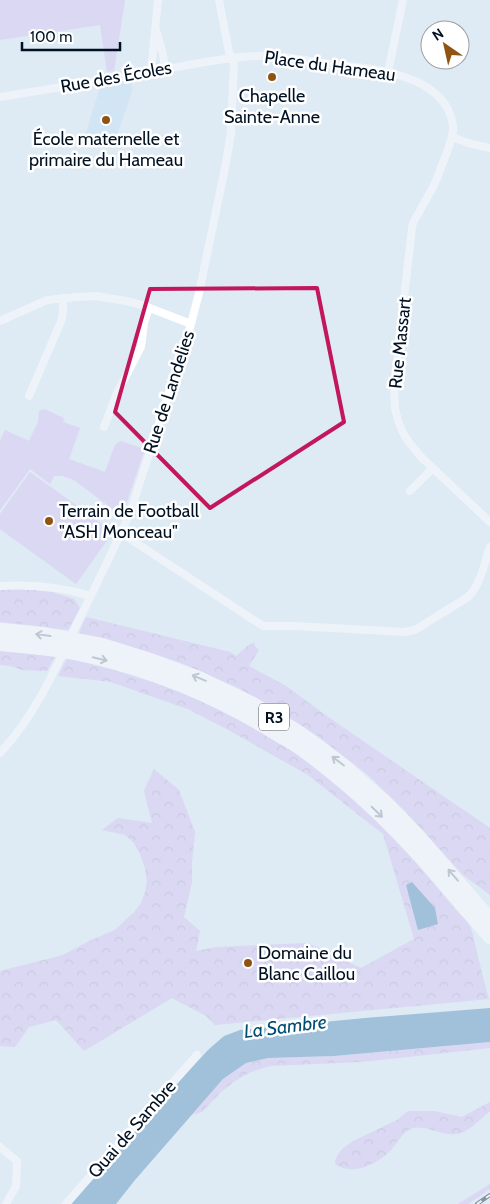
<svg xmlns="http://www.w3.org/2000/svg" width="490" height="1204" font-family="Cabin,sans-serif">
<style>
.built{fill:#c4dff4}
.grass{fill:#d4c4f0}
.forest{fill:url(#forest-crowns)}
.water{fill:#5890ba}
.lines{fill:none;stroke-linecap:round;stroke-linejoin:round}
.street{stroke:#fff;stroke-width:8}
.highway{stroke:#fff;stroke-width:14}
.rail-casing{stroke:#1b2b3b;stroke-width:4}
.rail{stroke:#fff;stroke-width:2;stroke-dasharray:5.5;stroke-linecap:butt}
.oneway{stroke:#99a0a7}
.marked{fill:none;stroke:#c2185b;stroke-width:4;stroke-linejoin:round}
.poi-dot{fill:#8f5412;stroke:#fff;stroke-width:2}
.labels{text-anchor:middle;stroke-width:5;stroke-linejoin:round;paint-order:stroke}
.shield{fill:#fff;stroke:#4c5864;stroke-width:1}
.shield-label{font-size:16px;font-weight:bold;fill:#012}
.street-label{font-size:18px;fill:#012;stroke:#fff}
.poi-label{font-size:18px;fill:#012;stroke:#fff}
.water-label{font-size:19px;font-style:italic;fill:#014c74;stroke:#fff}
</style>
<defs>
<pattern id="forest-crowns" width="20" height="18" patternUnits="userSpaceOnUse" patternTransform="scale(1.25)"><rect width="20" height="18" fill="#d4c4f0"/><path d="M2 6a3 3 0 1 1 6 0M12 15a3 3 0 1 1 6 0" fill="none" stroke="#b4a7ce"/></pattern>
</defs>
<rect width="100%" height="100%" fill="#deeaf4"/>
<!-- built -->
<path class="built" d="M 132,81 L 132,92 L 113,146 L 85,136 L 100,87 Z"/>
<!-- grass -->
<path class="grass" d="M 0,0 L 125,0 L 114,71 L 107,72 L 100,25 L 0,40 Z
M 44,409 L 64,418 L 63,422 L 80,428 L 69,459 L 105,472 L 115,445 L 120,441 L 145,449 L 122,516 L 74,480 L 62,476 L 54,476 L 50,484 L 30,469 L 0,510 L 0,441 L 5,430 L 29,441 L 38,422 L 39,411 Z
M 30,472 L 113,532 L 76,584 L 0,529 L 0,514 Z"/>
<!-- forest -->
<path class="forest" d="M 16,588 L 52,592 L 74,599 L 80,608 L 68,630 L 29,625 L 0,622 L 0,589 Z
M 86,617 L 230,652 L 236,656 L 250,644 L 254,643 L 255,646 L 259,650 L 249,666 L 286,686 L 331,719 L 490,828 L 490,895 L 462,874 L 407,813 L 368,775 L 319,737 L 266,703 L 238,688 L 181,663 L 117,642 L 79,633 Z
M 0,650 L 55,656 L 47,671 L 22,670 L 11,666 L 0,665 Z
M 67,658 C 158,679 247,713 320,771 C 355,799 386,830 416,863 C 429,878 442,893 455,909 C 460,914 466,920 470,926 C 473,932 474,941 476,948 C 480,965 484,982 489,999 L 215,1025 L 206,1016 L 172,998 L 84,1051 L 56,1020 L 29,1027 L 15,1047 L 0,1046 L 0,971 L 63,955 L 91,940 L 115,930 L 134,912 L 141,903 L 145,892 L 147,881 L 145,868 L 140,854 L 133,842 L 125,835 L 102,830 L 118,818 L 152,823 L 144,791 L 154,769 L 179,790 L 195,832 L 192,862 L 192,882 L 184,917 L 200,931 L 196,951 L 217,947 L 308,943 L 361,968 L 414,939 L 383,834 L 308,775 L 232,732 L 190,710 L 111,682 L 58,676 Z
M 490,1042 L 490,1048 L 361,1062 L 270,1066 L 251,1072 L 235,1081 L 221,1092 L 202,1112 L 192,1115 L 223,1079 L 246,1063 L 268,1058 L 334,1056 Z
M 490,1102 L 490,1111 C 482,1118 466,1134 456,1134 C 441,1136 425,1123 410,1129 C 402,1133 396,1145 390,1151 C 376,1165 352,1176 335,1164 L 336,1158 L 341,1150 L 353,1141 L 397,1120 L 408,1111 L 434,1111 L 462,1117 Z
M 490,1184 L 490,1189 L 468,1204 L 458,1204 Z"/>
<!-- water -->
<path class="water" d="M 412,882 L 435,908 L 438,924 L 418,930 L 406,885 Z
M 490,1008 L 490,1042 L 334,1056 L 268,1058 L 246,1063 L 223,1079 L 135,1180 L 116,1204 L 71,1204 L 129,1136 L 208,1050 L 224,1036 L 240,1030 L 365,1018 Z"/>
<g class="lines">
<!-- street -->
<path class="street" d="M 156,30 L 163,54 L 165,69
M 151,72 L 158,0
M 388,72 L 403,0
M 0,97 C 50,89 100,81 150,72 C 185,66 219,58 255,56 C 277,54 301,60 323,63 C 364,68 446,71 453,126 C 454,136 449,145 446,155 C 442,164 439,174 435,183 C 428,197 420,210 413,223 L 412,228 L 394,387 L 395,409 L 398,420 L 402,431 L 408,441 L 421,457 L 490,522
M 452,137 L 468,143 L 490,148
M 0,321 L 47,300 L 77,297 L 96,296 L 126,301 L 142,305 L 191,324
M 29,396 L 62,319 L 63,310 L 63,298
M 104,427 L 117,393 L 141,347 L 144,323 L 149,308
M 410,491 L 433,468
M 121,533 L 263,626 L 295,626 L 404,632 L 415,630 L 468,597 C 481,584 484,564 490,547
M 0,586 C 31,584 62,587 91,596
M 0,753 C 34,717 54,672 75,628 C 94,589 114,550 131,510 L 191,324 L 199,293 L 226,163 L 231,132 L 234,64 L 229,52 L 219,0
M 0,1147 L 17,1161 L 16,1186 L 6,1204
M 66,1204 L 197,1055"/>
<!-- highway -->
<path class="highway" d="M 0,630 L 42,634 L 102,645 L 153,661 L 199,678 L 251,703 L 300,733 L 343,765 L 386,803 L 420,838 L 490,919
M 0,644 C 33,647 65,650 97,658 C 156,672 213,696 265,727 C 274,733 284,738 294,744 C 323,764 350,787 376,811 C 417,849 453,895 490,937"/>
<!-- rail casing -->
<g class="rail-casing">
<path id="rail" d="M 477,1204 L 490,1195"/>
</g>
<!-- rail -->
<use href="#rail" class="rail"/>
</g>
<!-- one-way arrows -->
<defs><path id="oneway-shaft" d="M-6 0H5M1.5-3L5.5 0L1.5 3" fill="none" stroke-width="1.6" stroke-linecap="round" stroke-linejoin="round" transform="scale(1.25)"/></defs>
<g class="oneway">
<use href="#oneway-shaft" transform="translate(43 635) rotate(-172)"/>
<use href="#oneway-shaft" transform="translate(100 659) rotate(14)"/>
<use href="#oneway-shaft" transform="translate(199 678) rotate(-157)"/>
<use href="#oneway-shaft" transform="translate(338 761) rotate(-143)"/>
<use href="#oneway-shaft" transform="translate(377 812) rotate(44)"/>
<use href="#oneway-shaft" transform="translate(453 875) rotate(-131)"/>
</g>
<!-- marked area -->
<path d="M0 0H490V1204H0ZM 317,288 L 344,422 L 210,508 L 115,412 L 150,289 Z" fill="#deeaf4" fill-opacity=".55" fill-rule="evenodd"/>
<path class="marked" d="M 317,288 L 344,422 L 210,508 L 115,412 L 150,289 Z"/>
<!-- markers -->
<g class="poi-dot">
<circle cx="272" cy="77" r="5"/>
<circle cx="106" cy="120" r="5"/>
<circle cx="49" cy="521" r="5"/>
<circle cx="248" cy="963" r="5"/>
</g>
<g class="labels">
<!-- shield labels -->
<rect class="shield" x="259" y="703.5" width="30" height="27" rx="4"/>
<g class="shield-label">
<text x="274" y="723">R3</text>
</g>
<!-- street labels -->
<g class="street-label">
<text transform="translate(330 66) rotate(8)" y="6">Place du Hameau</text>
<text transform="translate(116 77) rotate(-10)" y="6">Rue des Écoles</text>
<text transform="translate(400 343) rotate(-84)" y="6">Rue Massart</text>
<text transform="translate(169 392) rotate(-72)" y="6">Rue de Landelies</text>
<text transform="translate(132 1129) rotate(-49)" y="6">Quai de Sambre</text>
</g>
<!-- poi labels -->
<g class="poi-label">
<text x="272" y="102">Chapelle<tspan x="272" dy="21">Sainte-Anne</tspan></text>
<text x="106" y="145">École maternelle et<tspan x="106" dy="21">primaire du Hameau</tspan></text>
<text x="59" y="517" text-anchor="start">Terrain de Football<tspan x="59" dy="21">"ASH Monceau"</tspan></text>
<text x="258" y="959" text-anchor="start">Domaine du<tspan x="258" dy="21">Blanc Caillou</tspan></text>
</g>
<!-- water labels -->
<g class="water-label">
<text transform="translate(285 1026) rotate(-7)" y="7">La Sambre</text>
</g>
</g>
<!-- north arrow -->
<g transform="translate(445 45) rotate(326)"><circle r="24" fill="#ffffff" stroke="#99a0a7"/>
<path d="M0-4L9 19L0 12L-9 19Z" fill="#8f5412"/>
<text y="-8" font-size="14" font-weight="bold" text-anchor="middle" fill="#001122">N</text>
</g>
<!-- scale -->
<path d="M22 42v8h98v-8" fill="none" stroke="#001122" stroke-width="2.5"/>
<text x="30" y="42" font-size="15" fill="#001122" stroke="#ffffff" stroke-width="4" paint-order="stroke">100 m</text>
</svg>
